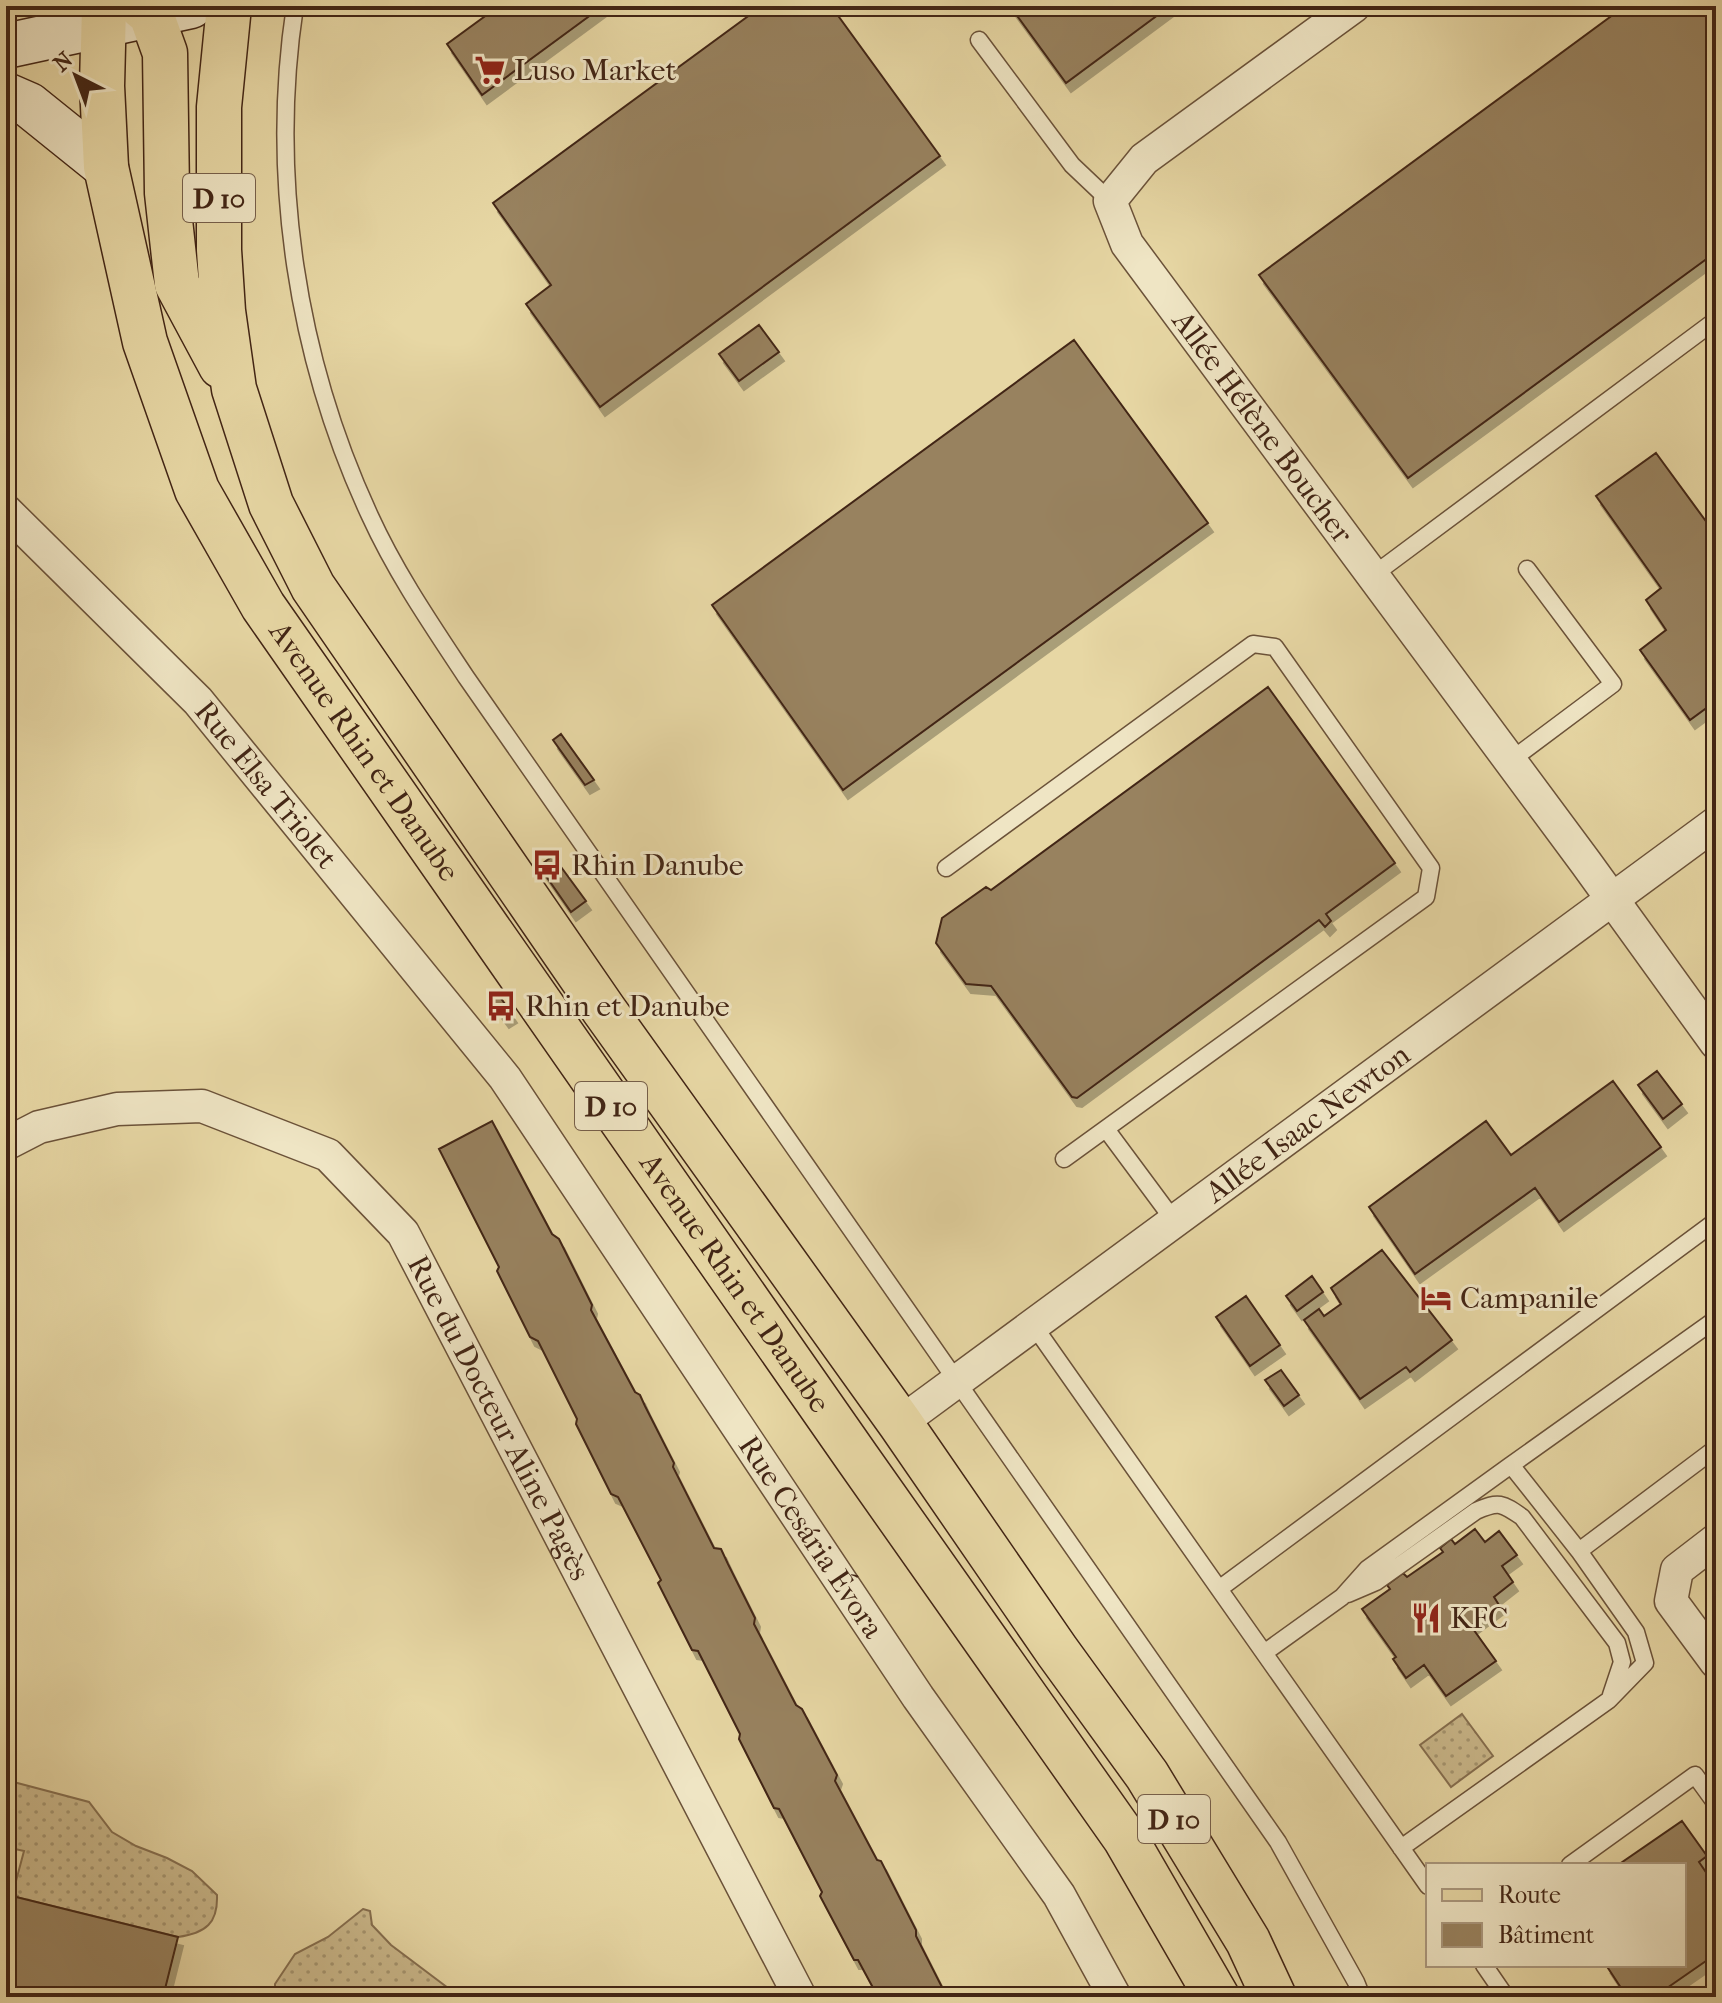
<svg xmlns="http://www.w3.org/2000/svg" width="1722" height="2003" font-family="'IM FELL French Canon',serif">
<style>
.grass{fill:url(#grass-dots);stroke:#866f50;stroke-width:2}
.building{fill:#98825f;stroke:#422515;stroke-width:2;filter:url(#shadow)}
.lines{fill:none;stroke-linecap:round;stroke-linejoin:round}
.lane-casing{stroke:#6b5239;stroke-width:19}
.street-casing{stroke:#6b5239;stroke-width:35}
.secondary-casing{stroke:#422515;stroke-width:47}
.primary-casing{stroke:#422515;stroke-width:47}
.lane{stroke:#efe5c4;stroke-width:16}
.street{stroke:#efe5c4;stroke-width:32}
.secondary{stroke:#efe5c4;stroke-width:44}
.primary{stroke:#e7d7a4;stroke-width:44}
.labels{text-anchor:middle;stroke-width:6;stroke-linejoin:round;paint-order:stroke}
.shield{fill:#efe5c4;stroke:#765f4a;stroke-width:2}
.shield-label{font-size:28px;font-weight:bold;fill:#422515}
.poi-label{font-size:30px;fill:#422515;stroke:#efe5c4;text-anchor:start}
.street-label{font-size:30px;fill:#422515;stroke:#efe5c4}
</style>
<defs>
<pattern id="grass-dots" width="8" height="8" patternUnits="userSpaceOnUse" patternTransform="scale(2)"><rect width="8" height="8" fill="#cbb98c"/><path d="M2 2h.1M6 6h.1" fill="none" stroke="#a69671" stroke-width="1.8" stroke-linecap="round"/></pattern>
<filter id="shadow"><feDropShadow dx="5" dy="9" stdDeviation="0" flood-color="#0004"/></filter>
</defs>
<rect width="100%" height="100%" fill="#e7d7a4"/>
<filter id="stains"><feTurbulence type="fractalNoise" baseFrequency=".0025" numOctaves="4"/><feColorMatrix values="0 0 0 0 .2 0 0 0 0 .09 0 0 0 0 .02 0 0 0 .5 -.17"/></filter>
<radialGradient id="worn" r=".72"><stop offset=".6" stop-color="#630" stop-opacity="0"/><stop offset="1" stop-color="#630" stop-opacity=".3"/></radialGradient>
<!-- grass -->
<path class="grass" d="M 1462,1714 L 1493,1756 L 1451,1787 L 1420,1745 Z
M 6,1780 L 89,1802 L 112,1832 L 136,1846 L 167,1858 L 192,1871 L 217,1895 C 218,1923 206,1933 178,1937 L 12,1896 L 24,1851 L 6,1847 L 11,1820 L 6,1818 Z
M 363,1909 L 370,1911 L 372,1925 L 391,1945 L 460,1997 L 275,1997 L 275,1984 L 295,1954 L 328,1937 Z"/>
<!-- building -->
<path class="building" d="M 499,6 L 603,6 L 482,95 L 447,44 Z
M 762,6 L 831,6 L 940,156 L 600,407 L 526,304 L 551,285 L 493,203 Z
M 1010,6 L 1170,6 L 1066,83 Z
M 1625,6 L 1716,6 L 1716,252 L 1408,478 L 1259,275 Z
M 759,325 L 779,352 L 739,381 L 719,354 Z
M 1074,340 L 1208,523 L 843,790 L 712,605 Z
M 1656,453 L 1716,535 L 1716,701 L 1690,720 L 1640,650 L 1666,630 L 1646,600 L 1661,588 L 1596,496 Z
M 1268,687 L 1395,863 L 1326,914 L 1331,921 L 1325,927 L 1319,920 L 1077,1098 L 1072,1097 L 991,986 L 966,984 L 936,943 L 942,918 L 986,887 L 991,890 Z
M 561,734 L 594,780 L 585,785 L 553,740 Z
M 553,856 L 586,901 L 571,912 L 539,866 Z
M 498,994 L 512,1014 L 504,1019 L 490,1000 Z
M 1657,1071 L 1682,1104 L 1663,1119 L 1638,1085 Z
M 1613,1081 L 1661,1147 L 1559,1222 L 1535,1188 L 1415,1274 L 1369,1207 L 1486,1121 L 1511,1155 Z
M 492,1121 L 552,1234 L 559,1239 L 592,1305 L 591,1310 L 635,1392 L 640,1395 L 645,1406 L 674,1463 L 673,1467 L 714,1548 L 721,1549 L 728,1564 L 755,1618 L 754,1624 L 796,1705 L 802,1709 L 837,1775 L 835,1781 L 877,1860 L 881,1861 L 916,1930 L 916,1936 L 947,1997 L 878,1997 L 858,1960 L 854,1960 L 820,1896 L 822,1892 L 779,1809 L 774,1808 L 739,1739 L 740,1734 L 698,1651 L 692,1650 L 658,1583 L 661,1580 L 618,1497 L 611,1494 L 576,1424 L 577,1419 L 538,1341 L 530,1337 L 497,1271 L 499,1267 L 439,1149 Z
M 1382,1250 L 1452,1340 L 1410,1372 L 1406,1367 L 1360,1399 L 1304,1320 L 1319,1309 L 1324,1316 L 1341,1304 L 1331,1288 Z
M 1312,1276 L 1323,1292 L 1297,1311 L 1286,1296 Z
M 1246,1296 L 1280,1345 L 1250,1366 L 1216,1317 Z
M 1281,1370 L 1299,1395 L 1284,1406 L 1265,1380 Z
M 1475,1529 L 1485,1542 L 1499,1531 L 1517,1555 L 1502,1566 L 1513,1582 L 1494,1597 L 1499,1605 L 1471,1626 L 1496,1661 L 1446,1696 L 1424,1665 L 1406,1678 L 1393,1659 L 1396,1657 L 1362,1609 L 1390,1589 L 1387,1585 L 1403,1573 L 1407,1577 L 1443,1552 L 1440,1548 L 1451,1539 L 1455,1544 Z
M 1682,1821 L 1707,1856 L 1699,1862 L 1716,1887 L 1716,1954 L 1654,1997 L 1627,1997 L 1606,1965 L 1684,1965 L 1684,1865 L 1618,1865 Z
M 6,1884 L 13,1887 L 12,1896 L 178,1937 L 163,1997 L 6,1997 Z"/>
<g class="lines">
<!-- lane casing -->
<g class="lane-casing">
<path id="lane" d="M 295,6 C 269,177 297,359 370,516 C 396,573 431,624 466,677 L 1278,1842 L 1356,1982 L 1362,1997
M 979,40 L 1072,165 L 1110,201
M 1372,576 L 1716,320
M 1510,761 L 1613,684 L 1527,569
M 946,868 L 1253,644 L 1275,647 L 1431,868 L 1426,897 L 1064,1159
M 1106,1129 L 1175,1222
M 1034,1326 L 1428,1886
M 1511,1465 L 1716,1319
M 1579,1551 L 1716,1448
M 1219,1589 L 1716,1221
M 1348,1594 L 1376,1582 L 1476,1511 C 1499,1501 1502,1503 1522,1517 L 1617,1643 L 1622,1662 L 1611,1695
M 1264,1653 L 1342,1597 L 1367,1569 L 1511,1465 L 1579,1551 L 1636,1632 L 1645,1663 L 1609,1700 L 1401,1848
M 1570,1865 L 1695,1775 L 1716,1804
M 1484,1965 L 1506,1997"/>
</g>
<!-- street casing -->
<g class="street-casing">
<g id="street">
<path id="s1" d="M 1354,6 L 1144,159 L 1110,201 L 1127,244 L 1586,863 L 1716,1043"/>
<path id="s2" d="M 6,511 L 198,701 L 505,1078 L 918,1697 L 1059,1895 L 1115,1997"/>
<path id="s3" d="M 6,1144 L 39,1127 L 117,1109 L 202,1106 L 328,1155 L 403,1233 L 800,1997"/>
<path id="s4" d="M 900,1423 L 1716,823"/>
<path d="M 1716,1540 L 1677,1570 L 1671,1601 L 1716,1662"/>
</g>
</g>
<!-- secondary casing -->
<g class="secondary-casing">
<path id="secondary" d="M 6,46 L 191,6
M 6,95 L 29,105 L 106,167"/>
</g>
<!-- primary casing -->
<g class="primary-casing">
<g id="primary">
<path id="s5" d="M 104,6 L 102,86 L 106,167 L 145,342 L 197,490 L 263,606 L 858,1459 L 1125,1838 L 1217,1997"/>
<path d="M 141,6 L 151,14 L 165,53 L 167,193 L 177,284 L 221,366"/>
<path d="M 229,6 L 219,107 L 219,250 L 223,311 L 234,389 L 271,504 L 313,587 L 604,1010 L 900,1423 L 1057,1651 L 1147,1775 L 1248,1941 L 1274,1997"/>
</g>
</g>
<!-- lane -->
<use href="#lane" class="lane"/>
<!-- street -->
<use href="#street" class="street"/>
<!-- secondary -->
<use href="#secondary" class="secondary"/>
<!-- primary -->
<use href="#primary" class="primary"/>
</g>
<!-- icons -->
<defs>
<g id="supermarket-bare" transform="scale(2.4)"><path d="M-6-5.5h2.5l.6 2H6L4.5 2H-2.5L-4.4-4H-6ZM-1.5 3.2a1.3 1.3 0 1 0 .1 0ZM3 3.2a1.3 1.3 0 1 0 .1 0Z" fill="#8f2418" stroke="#efe5c4" stroke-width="2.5" paint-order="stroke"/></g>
<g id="bus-bare" transform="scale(2.4)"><path d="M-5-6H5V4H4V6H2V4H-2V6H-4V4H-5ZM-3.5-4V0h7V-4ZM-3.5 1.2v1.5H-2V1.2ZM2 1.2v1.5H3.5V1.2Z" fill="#8f2418" stroke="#efe5c4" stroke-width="2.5" paint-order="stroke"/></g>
<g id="hotel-bare" transform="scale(2.4)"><path d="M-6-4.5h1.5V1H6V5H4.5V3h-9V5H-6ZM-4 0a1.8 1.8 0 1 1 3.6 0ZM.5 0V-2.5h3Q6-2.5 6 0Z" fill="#8f2418" stroke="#efe5c4" stroke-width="2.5" paint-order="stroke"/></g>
<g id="restaurant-bare" transform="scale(2.4)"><path d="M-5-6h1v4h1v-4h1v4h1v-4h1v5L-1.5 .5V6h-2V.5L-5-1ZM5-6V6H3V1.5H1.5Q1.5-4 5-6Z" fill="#8f2418" stroke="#efe5c4" stroke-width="2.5" paint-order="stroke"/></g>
</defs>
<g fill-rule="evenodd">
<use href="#supermarket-bare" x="490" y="70"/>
<use href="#bus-bare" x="547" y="865"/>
<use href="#bus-bare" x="501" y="1006"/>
<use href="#hotel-bare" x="1436" y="1298"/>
<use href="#restaurant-bare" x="1426" y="1618"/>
</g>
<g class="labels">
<!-- shield labels -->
<g class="shield">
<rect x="183" y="174" width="72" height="48" rx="6"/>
<rect x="575" y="1082" width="72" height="48" rx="6"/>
<rect x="1138" y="1795" width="72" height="48" rx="6"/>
</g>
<g class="shield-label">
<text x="219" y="208">D 10</text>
<text x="611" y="1116">D 10</text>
<text x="1174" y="1829">D 10</text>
</g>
<!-- poi labels -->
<g class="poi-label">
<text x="514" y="80">Luso Market</text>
<text x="571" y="875">Rhin Danube</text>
<text x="525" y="1016">Rhin et Danube</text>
<text x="1460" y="1308">Campanile</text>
<text x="1450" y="1628">KFC</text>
</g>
<!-- street labels -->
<g class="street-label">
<text dy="10" stroke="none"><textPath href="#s1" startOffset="588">Allée Hélène Boucher</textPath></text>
<text dy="10" stroke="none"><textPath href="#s5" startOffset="808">Avenue Rhin et Danube</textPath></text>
<text dy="10" stroke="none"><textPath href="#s2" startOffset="378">Rue Elsa Triolet</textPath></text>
<text dy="10" stroke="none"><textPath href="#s4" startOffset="506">Allée Isaac Newton</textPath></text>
<text dy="10" stroke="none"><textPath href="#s5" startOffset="1456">Avenue Rhin et Danube</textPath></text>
<text dy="10" stroke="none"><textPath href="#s3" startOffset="654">Rue du Docteur Aline Pagès</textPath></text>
<text dy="10" stroke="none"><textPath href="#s2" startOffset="1308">Rue Cesária Évora</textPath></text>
</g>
</g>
<!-- margin -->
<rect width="1722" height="2003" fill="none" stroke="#e7d7a4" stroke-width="32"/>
<rect x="8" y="8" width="1706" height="1987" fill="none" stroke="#422515" stroke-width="4"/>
<rect x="16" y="16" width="1690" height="1971" fill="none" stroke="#422515" stroke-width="2"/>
<!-- legend -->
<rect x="1426" y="1863" width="260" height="104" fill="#efe5c4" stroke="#aa987e" stroke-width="2"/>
<rect x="1442" y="1889" width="40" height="12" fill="#e7d7a4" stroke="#aa987e" stroke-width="2"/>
<text x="1498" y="1903" font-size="24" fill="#422515">Route</text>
<rect x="1442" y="1923" width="40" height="24" fill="#98825f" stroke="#aa987e" stroke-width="2"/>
<text x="1498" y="1943" font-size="24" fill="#422515">Bâtiment</text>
<!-- north arrow -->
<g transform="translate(76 76) rotate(318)" stroke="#efe5c4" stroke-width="6" paint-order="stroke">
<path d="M0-6L14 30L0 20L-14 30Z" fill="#422515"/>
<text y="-12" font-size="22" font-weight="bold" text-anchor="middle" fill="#422515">N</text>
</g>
<rect width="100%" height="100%" filter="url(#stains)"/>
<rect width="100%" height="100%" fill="url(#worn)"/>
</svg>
